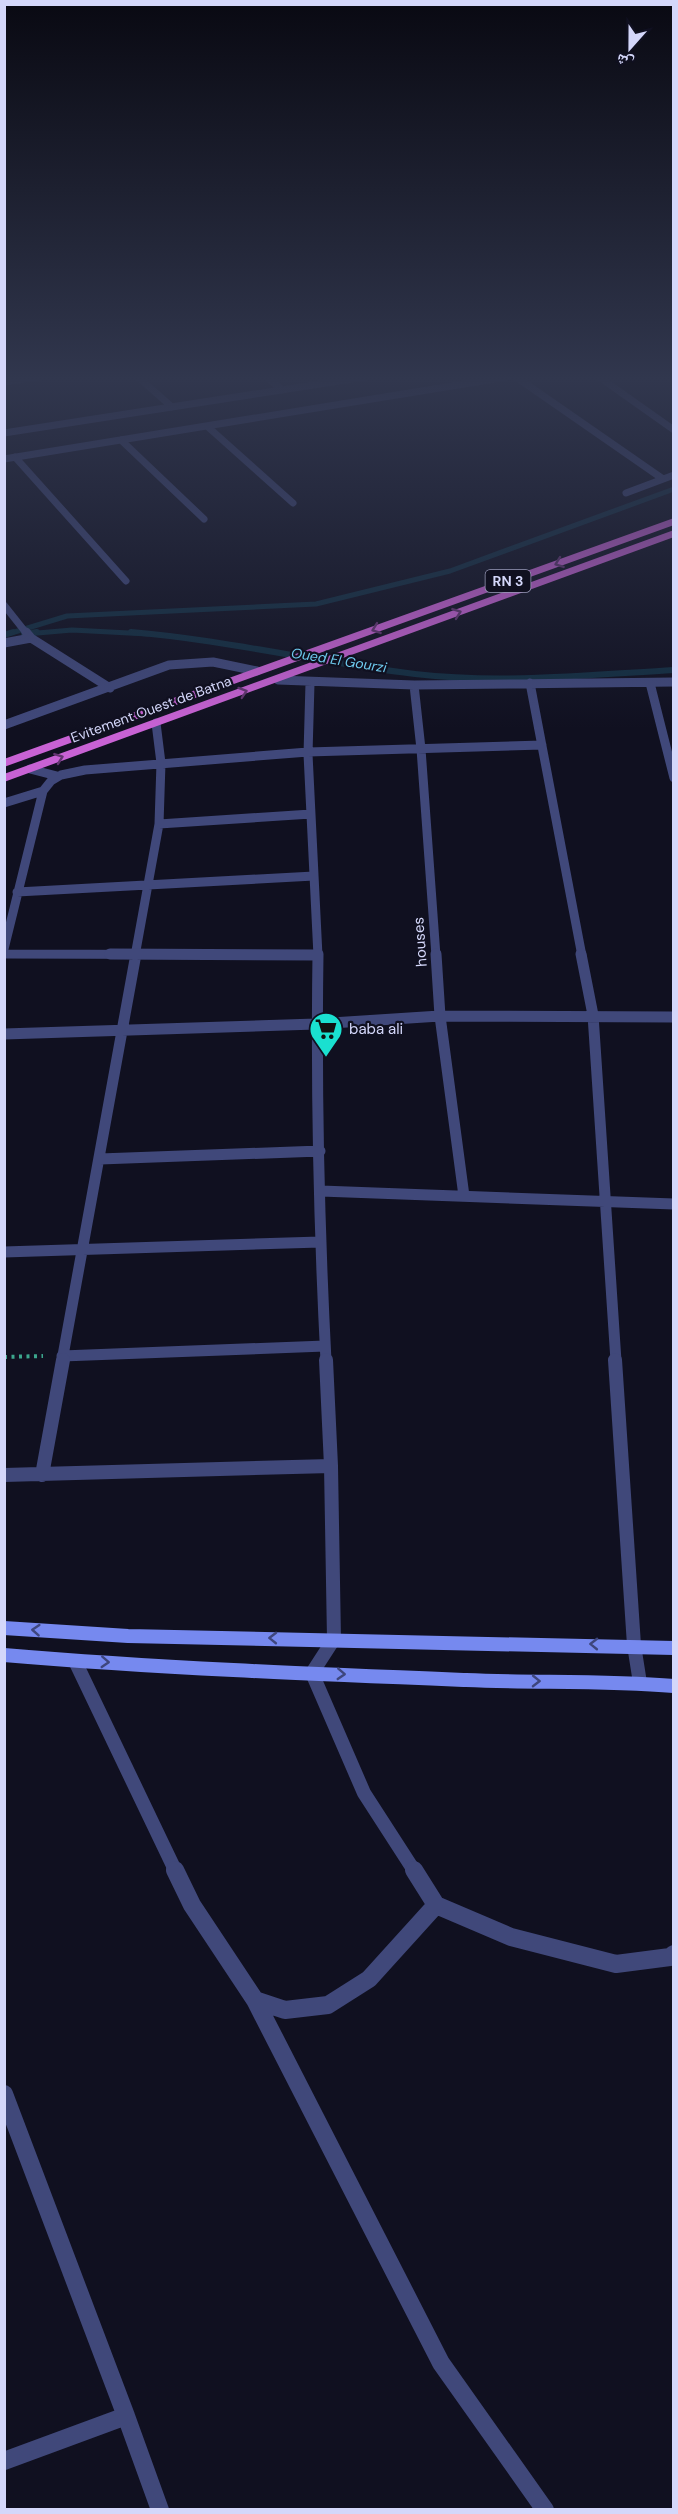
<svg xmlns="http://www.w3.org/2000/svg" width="678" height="2514" font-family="'DM Sans','Noto Naskh Arabic',sans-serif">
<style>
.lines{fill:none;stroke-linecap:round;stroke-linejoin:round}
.stream-far1{stroke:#132e41;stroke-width:5}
.stream{stroke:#132e41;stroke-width:6}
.path{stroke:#3ca68d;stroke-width:4;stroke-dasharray:3 4.5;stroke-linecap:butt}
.minor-far4{stroke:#40487a;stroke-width:7}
.minor-far3{stroke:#40487a;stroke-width:9}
.minor-far2{stroke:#40487a;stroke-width:11}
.minor-far1{stroke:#40487a;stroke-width:14}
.minor{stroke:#40487a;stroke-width:18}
.secondary{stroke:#7689ef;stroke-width:14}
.trunk{fill:#c862d4;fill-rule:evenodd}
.oneway{stroke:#633571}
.oneway2{stroke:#3e467d}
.labels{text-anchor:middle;stroke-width:4.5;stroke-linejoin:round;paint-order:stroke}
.shield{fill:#101020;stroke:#999bb9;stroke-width:1.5}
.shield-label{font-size:14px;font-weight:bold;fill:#d4d7fa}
.far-water-label{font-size:14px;font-style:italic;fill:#6ecaee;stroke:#101020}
.far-street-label{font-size:14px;fill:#d4d7fa;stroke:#101020}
.street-label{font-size:15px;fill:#d4d7fa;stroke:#101020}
.poi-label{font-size:15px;fill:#d4d7fa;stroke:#101020;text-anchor:start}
</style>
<rect width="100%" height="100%" fill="#101020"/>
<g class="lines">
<!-- stream-far1 -->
<path class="stream-far1" d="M 8,634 L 67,616 L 316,604 L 450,571 L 674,489
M 26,634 L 72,630 L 148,634"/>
<!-- stream -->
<path class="stream" d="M 131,632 C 226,640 320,663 415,674 C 501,684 588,675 674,670
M 24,634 L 37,632
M 4,635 L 13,632"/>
<!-- path -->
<path class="path" d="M 4,1357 L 43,1356"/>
<!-- minor-far4 -->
<path class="minor-far4" d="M 138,377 L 172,407
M 267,377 L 282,390
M 516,377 L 663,479
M 599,377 L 674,430
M 4,382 L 38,377
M 208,427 L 293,503
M 4,433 L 365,377
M 121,440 L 204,519
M 15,457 L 126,581
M 4,459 L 507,377
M 626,493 L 674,475
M 4,605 L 27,634"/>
<!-- minor-far3 -->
<path class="minor-far3" d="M 26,632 L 31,638
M 4,643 L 31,638 L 110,688
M 278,680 L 414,685 L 674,682
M 310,683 L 308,754 L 318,956
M 530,683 L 582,956
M 650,683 L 674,778
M 414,685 L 421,749 L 436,956
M 4,725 L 169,665 L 213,662 L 257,671
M 30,769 L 57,776
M 4,803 L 43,791 L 51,781 L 61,775 L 85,770 L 308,752 L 542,745
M 159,824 L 311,814
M 17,892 L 314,876
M 4,949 L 43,791
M 4,954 L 318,955
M 135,956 L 159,824 L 161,763 L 156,723"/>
<!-- minor-far2 -->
<path class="minor-far2" d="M 110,954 L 318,955
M 318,954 C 316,1090 319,1226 326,1361
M 436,954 L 440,1016 L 464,1196
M 581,954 L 593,1015 L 616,1361
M 4,1034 L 316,1024 L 440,1016 L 674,1017
M 100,1159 L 320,1151
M 321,1191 L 674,1204
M 4,1252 L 320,1242
M 62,1356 L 325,1346
M 62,1361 L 136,954"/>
<!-- minor-far1 -->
<path class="minor-far1" d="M 326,1360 L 331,1466
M 615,1360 L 634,1645 L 640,1683
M 4,1475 L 331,1466 L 334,1639 L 312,1673 L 364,1793 L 415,1872
M 42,1475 L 63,1360
M 75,1661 L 176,1872"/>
<!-- minor -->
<path class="minor" d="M 175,1870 L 192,1905 L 255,2000 L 285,2010 L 328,2005 L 369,1979 L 436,1905
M 414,1870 L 436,1905 L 511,1937 L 616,1964 L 670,1957 L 674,1954
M 255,2000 L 441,2363 L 545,2510
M 4,2094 L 126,2416 L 4,2461
M 126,2416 L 160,2510"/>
<!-- secondary -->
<path class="secondary" d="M 4,1628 L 128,1636 L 674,1648
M 4,1655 C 157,1668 312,1674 466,1680 C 535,1683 605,1680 674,1686"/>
<!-- trunk -->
<path class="trunk" d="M 674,518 L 674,525 L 4,767 L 4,759 Z
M 674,530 L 674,537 L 4,782 L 4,774 Z"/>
</g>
<!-- one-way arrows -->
<defs><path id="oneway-chevron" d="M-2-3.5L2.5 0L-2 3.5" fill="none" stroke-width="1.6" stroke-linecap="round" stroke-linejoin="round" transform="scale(1.5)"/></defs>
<g class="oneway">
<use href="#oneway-chevron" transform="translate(559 563) rotate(160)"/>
<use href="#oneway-chevron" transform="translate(457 613) rotate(-20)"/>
<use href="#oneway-chevron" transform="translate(376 629) rotate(160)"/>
<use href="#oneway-chevron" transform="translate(243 692) rotate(-18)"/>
<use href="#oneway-chevron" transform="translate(59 758) rotate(-20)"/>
</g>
<g class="oneway2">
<use href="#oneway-chevron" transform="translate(36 1630) rotate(-176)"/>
<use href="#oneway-chevron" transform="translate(273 1638) rotate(-179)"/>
<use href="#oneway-chevron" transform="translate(594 1644) rotate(-179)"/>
<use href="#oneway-chevron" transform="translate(105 1662) rotate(3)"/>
<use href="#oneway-chevron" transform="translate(341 1674) rotate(3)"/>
<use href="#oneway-chevron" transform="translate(536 1681) rotate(1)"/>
</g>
<!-- sky -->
<linearGradient id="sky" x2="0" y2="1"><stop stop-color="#090912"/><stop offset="0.52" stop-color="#31374e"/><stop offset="1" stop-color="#31374e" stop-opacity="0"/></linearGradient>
<rect width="678" height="729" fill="url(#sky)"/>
<!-- icons -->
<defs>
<g id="supermarket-pin" transform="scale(1.725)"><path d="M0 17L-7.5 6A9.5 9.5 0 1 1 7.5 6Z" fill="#1ae0d0" stroke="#101020"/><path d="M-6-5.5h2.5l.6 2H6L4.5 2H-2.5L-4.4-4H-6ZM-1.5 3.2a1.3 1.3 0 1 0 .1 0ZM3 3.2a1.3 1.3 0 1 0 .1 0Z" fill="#111"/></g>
</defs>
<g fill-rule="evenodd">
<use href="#supermarket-pin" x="326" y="1029"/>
</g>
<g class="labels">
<!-- shield labels -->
<rect class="shield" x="485.5" y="570" width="45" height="22" rx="4.5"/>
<g class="shield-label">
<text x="508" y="586">RN 3</text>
</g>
<!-- far-water labels -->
<g class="far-water-label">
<text transform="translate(339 660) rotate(9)" y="5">Oued El Gourzi</text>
</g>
<!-- far-street labels -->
<g class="far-street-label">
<text transform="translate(151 709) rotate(-20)" y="5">Evitement Ouest de Batna</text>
</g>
<!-- street labels -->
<g class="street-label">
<text transform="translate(420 942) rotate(-94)" y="5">houses</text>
</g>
<!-- poi labels -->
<g class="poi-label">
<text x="349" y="1034">baba ali</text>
</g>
</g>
<!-- border -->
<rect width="678" height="2514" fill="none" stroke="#d4d7fa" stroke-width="12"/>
<!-- north arrow -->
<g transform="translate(630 48) rotate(201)" stroke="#101020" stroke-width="4.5" paint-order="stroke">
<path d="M0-4.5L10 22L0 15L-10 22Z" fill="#d4d7fa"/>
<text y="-9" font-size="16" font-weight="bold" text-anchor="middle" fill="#d4d7fa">ش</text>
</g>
</svg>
